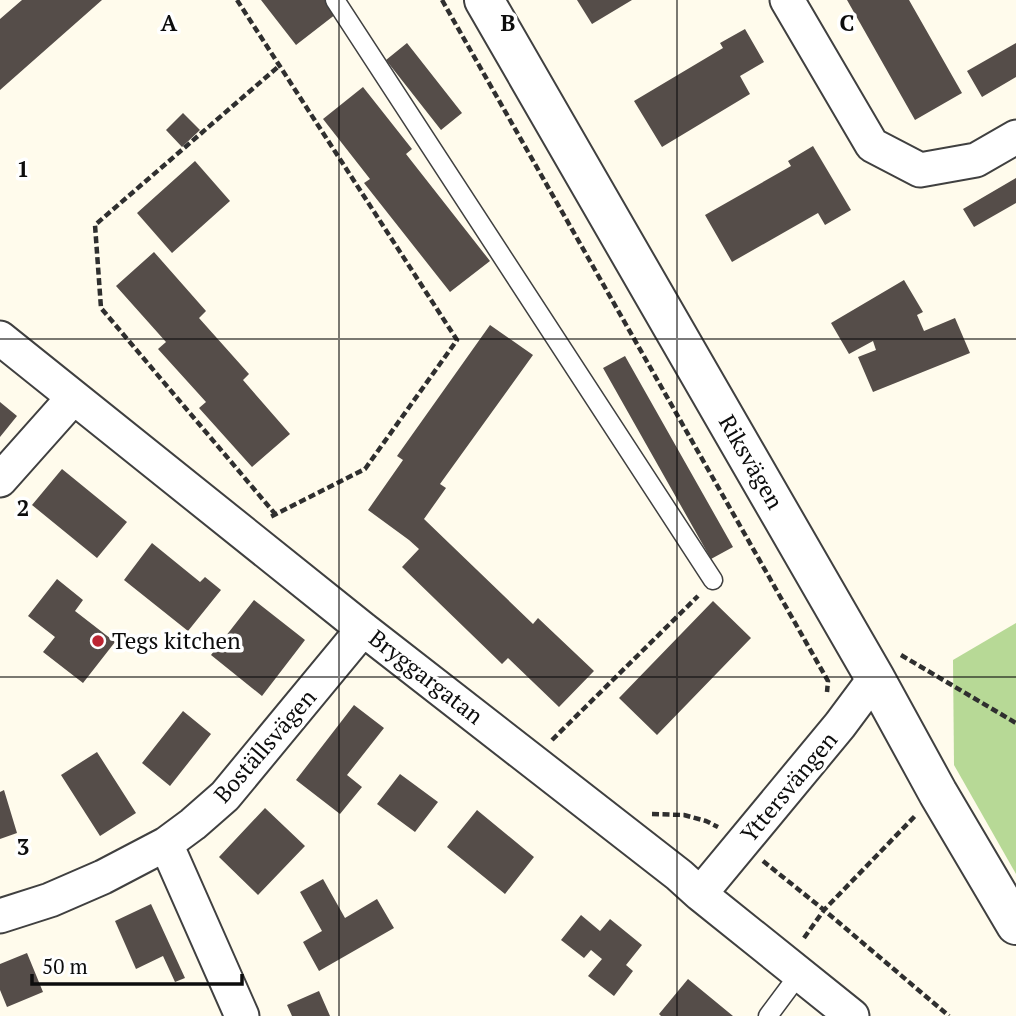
<svg xmlns="http://www.w3.org/2000/svg" width="1016" height="1016" font-family="'PT Serif',serif">
<style>
.forest{fill:#b7d996}
.building{fill:#554d49}
.lines{fill:none;stroke-linecap:round;stroke-linejoin:round}
.service-casing{stroke:#404040;stroke-width:21}
.minor-casing{stroke:#404040;stroke-width:37}
.tertiary-casing{stroke:#404040;stroke-width:42}
.path{stroke:#2f2f2f;stroke-width:4.5;stroke-dasharray:7 3.5;stroke-linecap:butt}
.service{stroke:#fff;stroke-width:18}
.minor{stroke:#fff;stroke-width:33}
.tertiary{stroke:#fff;stroke-width:38}
.grid{fill:none;stroke:#0d0d0d;stroke-width:2;stroke-opacity:0.55}
.poi-dot{fill:#bc2532;stroke:#fff;stroke-width:2.5}
.labels{text-anchor:middle;stroke-width:7;stroke-linejoin:round;paint-order:stroke}
.street-label{font-size:23px;fill:#0d0d0d;stroke:#fff}
.poi-label{font-size:23px;fill:#0d0d0d;stroke:#fff;text-anchor:start}
.grid-label{font-size:23px;text-anchor:middle;font-weight:bold;fill:#0d0d0d;stroke:#fff;stroke-width:7;stroke-linejoin:round;paint-order:stroke}
</style>
<rect width="100%" height="100%" fill="#fffbec"/>
<!-- forest -->
<path class="forest" d="M 1016,623 L 1016,874 L 954,765 L 953,660 Z"/>
<!-- building -->
<path class="building" d="M 22,0 L 102,0 L 0,90 L 0,19 Z
M 261,0 L 325,0 L 336,14 L 296,45 Z
M 577,0 L 632,0 L 592,24 Z
M 847,0 L 909,0 L 962,93 L 915,120 Z
M 745,29 L 764,62 L 740,76 L 750,94 L 662,147 L 634,101 L 723,48 L 720,43 Z
M 407,43 L 462,113 L 441,130 L 386,60 Z
M 1016,43 L 1016,77 L 982,97 L 967,71 Z
M 363,87 L 412,149 L 406,154 L 490,261 L 450,292 L 364,183 L 370,179 L 323,119 Z
M 183,113 L 200,130 L 182,147 L 166,130 Z
M 813,146 L 851,210 L 825,225 L 818,213 L 732,262 L 705,215 L 791,166 L 788,161 Z
M 195,161 L 230,201 L 172,253 L 137,213 Z
M 1016,178 L 1016,203 L 974,227 L 963,209 Z
M 154,252 L 206,311 L 199,318 L 249,374 L 243,380 L 290,434 L 252,467 L 199,408 L 206,402 L 158,349 L 166,342 L 116,286 Z
M 904,280 L 923,312 L 917,315 L 924,331 L 955,318 L 970,353 L 873,392 L 858,357 L 876,350 L 873,341 L 849,354 L 831,323 Z
M 490,325 L 533,355 L 440,484 L 446,488 L 424,519 L 533,624 L 538,618 L 594,671 L 559,707 L 508,658 L 502,664 L 402,567 L 419,549 L 409,540 L 368,510 L 403,460 L 397,456 Z
M 625,356 L 733,547 L 711,559 L 603,368 Z
M 0,402 L 17,416 L 0,437 Z
M 62,469 L 127,522 L 97,558 L 32,505 Z
M 152,543 L 200,582 L 205,577 L 221,590 L 188,631 L 124,580 Z
M 57,579 L 83,600 L 75,611 L 115,642 L 83,683 L 43,652 L 55,637 L 28,616 Z
M 254,600 L 305,640 L 262,696 L 211,655 Z
M 713,601 L 751,638 L 657,735 L 619,698 Z
M 354,705 L 384,728 L 347,775 L 362,787 L 340,814 L 296,780 Z
M 183,711 L 211,734 L 170,786 L 142,763 Z
M 97,752 L 136,813 L 100,836 L 61,775 Z
M 400,774 L 438,802 L 415,832 L 377,804 Z
M 4,790 L 17,833 L 0,839 L 0,792 Z
M 265,808 L 305,846 L 258,895 L 219,857 Z
M 477,810 L 534,857 L 505,894 L 447,847 Z
M 323,879 L 345,918 L 377,899 L 394,928 L 319,971 L 303,942 L 322,931 L 300,892 Z
M 151,904 L 185,978 L 175,982 L 163,956 L 136,969 L 115,921 Z
M 581,915 L 600,931 L 610,919 L 642,945 L 626,965 L 633,971 L 614,996 L 588,976 L 602,959 L 591,950 L 584,958 L 561,940 Z
M 27,953 L 43,992 L 7,1007 L 0,990 L 0,964 Z
M 688,979 L 733,1016 L 661,1016 L 659,1014 Z
M 319,991 L 330,1016 L 292,1016 L 287,1005 Z"/>
<g class="lines">
<!-- service casing -->
<g class="service-casing">
<path id="service" d="M 335,0 L 713,580
M 768,1016 L 800,973"/>
</g>
<!-- minor casing -->
<g class="minor-casing">
<path id="minor" d="M 787,0 L 872,145 L 920,170 L 976,160 L 1016,137
M 0,338 L 363,629 L 679,875 L 700,894 L 852,1016
M 0,480 L 73,398
M 166,844 L 242,1016
M 700,894 L 840,725 L 875,678
M 0,916 L 50,900 L 103,877 L 166,844 L 193,824 L 225,796 L 363,629"/>
</g>
<!-- tertiary casing -->
<g class="tertiary-casing">
<path id="tertiary" d="M 484,0 L 875,678 L 938,793 L 1016,925"/>
</g>
<!-- path -->
<path class="path" d="M 237,0 L 457,340 L 365,469 L 270,517
M 442,0 L 828,681 L 827,692
M 276,515 L 101,308 L 95,225 L 279,66
M 901,655 L 1016,723
M 552,740 L 698,596
M 652,814 L 684,815 L 706,821 L 718,827
M 763,861 L 824,910 L 949,1016
M 804,938 L 824,910 L 916,815"/>
<!-- service -->
<use href="#service" class="service"/>
<!-- minor -->
<use href="#minor" class="minor"/>
<!-- tertiary -->
<use href="#tertiary" class="tertiary"/>
</g>
<!-- grid -->
<path class="grid" d="M 339,0 L 339,1016M 677,0 L 677,1016M 0,339 L 1016,339M 0,677 L 1016,677"/>
<!-- markers -->
<circle class="poi-dot" cx="98" cy="641" r="7"/>
<g class="labels">
<!-- street labels -->
<g class="street-label">
<text transform="translate(751 462) rotate(60)" y="8">Riksvägen</text>
<text transform="translate(426 677) rotate(38)" y="8">Bryggargatan</text>
<text transform="translate(265 746) rotate(-49)" y="8">Boställsvägen</text>
<text transform="translate(789 787) rotate(-50)" y="8">Yttersvängen</text>
</g>
<!-- poi labels -->
<g class="poi-label">
<text x="112" y="649">Tegs kitchen</text>
</g>
</g>
<g class="grid-label">
<text x="169" y="31">A</text>
<text x="508" y="31">B</text>
<text x="847" y="31">C</text>
<text x="23" y="177">1</text>
<text x="23" y="516">2</text>
<text x="23" y="855">3</text>
</g>
<!-- scale -->
<path d="M32 974v10h210v-10" fill="none" stroke="#0d0d0d" stroke-width="3.5"/>
<text x="42" y="974" font-size="21" fill="#0d0d0d" stroke="#ffffff" stroke-width="5" paint-order="stroke">50 m</text>
</svg>
